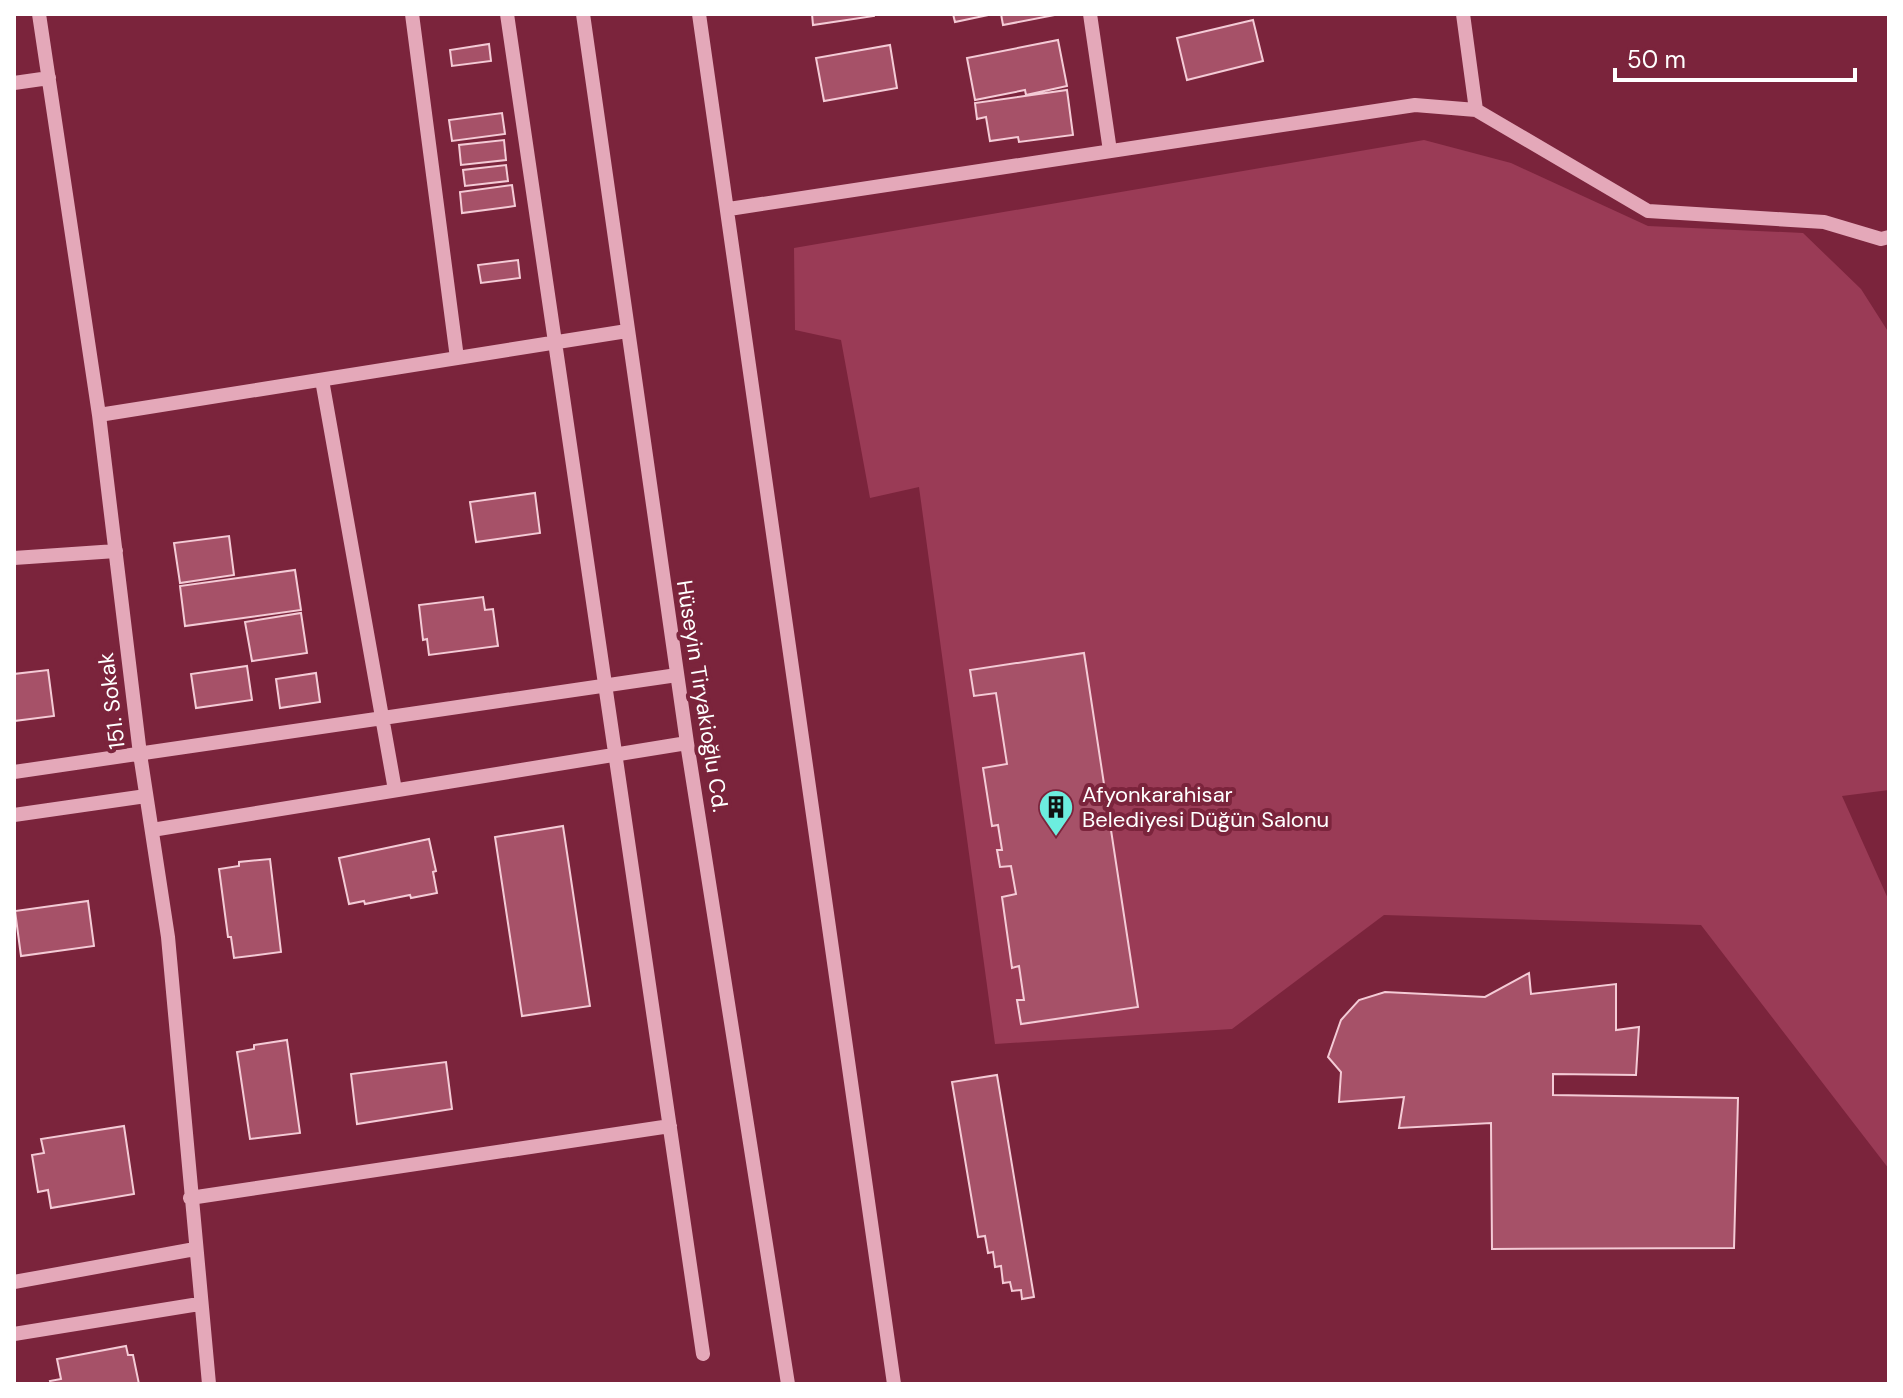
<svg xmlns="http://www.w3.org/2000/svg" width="1903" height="1398" font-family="'DM Sans',sans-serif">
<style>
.green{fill:#9a3b56}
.building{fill:#a65168;stroke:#f4cbd6;stroke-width:2}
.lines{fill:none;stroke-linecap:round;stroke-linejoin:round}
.minor{stroke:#e4a8b9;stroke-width:14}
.labels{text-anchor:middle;stroke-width:8;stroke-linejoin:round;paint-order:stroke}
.street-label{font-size:22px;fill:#fff;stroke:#7b243c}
.poi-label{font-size:22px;fill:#fff;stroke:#7b243c;text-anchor:start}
</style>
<rect width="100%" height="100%" fill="#7b243c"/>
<!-- green -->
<path class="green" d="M 1424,140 L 1511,163 L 1648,226 L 1803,233 L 1861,289 L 1889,333 L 1889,790 L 1842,796 L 1889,901 L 1889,1169 L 1701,925 L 1384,915 L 1232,1029 L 995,1044 L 919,487 L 870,498 L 841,340 L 795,330 L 794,248 Z"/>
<!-- building -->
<path class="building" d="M 812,14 L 874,14 L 874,16 L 813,25 Z
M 953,14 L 993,14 L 955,22 Z
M 1001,14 L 1055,14 L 1055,15 L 1003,25 Z
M 1253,20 L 1263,61 L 1187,80 L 1177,38 Z
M 1058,40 L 1067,86 L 1026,95 L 1025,90 L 975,100 L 967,58 Z
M 489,44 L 491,61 L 452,66 L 450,50 Z
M 890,45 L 897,88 L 824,101 L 816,58 Z
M 1067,90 L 1073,135 L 1019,142 L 1018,137 L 990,141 L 986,117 L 977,119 L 975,103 Z
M 502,113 L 505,134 L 452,141 L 449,120 Z
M 504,140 L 506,160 L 461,165 L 459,145 Z
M 506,165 L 508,181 L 465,186 L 463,170 Z
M 512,185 L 515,206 L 462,213 L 460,192 Z
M 518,260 L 520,278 L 481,283 L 478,265 Z
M 535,493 L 540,533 L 476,542 L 470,502 Z
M 229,536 L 234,575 L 180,583 L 174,543 Z
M 295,570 L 301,610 L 185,626 L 180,586 Z
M 483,597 L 485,610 L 493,609 L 498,646 L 429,655 L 427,639 L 423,640 L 419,605 Z
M 301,613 L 307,653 L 252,661 L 245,622 Z
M 1084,653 L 1138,1007 L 1021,1024 L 1017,1000 L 1024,1000 L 1019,966 L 1012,968 L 1002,897 L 1016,894 L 1011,866 L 1000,867 L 997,850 L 1002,850 L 998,825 L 992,826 L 983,768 L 1007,764 L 996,693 L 974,696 L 970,670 Z
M 247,666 L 252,700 L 196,708 L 191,674 Z
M 48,670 L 54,716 L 14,721 L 14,674 Z
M 316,673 L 320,702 L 280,708 L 276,679 Z
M 563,826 L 590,1006 L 522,1016 L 495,837 Z
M 429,839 L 436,871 L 433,872 L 437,893 L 411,898 L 410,895 L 365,904 L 364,901 L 349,904 L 339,858 Z
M 270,859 L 281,952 L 234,958 L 231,937 L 228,937 L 219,869 L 239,866 L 239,862 Z
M 88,901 L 94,946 L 21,956 L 15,911 Z
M 1529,973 L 1531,994 L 1616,984 L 1616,1030 L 1639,1027 L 1636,1075 L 1553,1074 L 1553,1095 L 1738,1098 L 1734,1248 L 1492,1249 L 1491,1123 L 1399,1128 L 1404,1097 L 1339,1102 L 1341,1072 L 1328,1057 L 1341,1020 L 1359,1000 L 1385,992 L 1485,997 Z
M 287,1040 L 300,1133 L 250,1139 L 237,1052 L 254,1049 L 254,1045 Z
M 446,1062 L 452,1109 L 357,1124 L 351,1074 Z
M 997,1075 L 1034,1297 L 1022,1299 L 1021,1290 L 1012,1291 L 1010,1282 L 1003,1283 L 1001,1266 L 995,1267 L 993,1252 L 988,1253 L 985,1236 L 978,1237 L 952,1082 Z
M 124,1126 L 134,1194 L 51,1208 L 48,1190 L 38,1192 L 32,1155 L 44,1153 L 41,1139 Z
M 126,1346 L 128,1355 L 133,1355 L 139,1384 L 51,1384 L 50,1381 L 61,1379 L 57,1359 Z"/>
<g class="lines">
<!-- minor -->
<path class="minor" d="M 39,14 L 99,415 L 140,754 L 168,937 L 209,1384
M 412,14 L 457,358
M 507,14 L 703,1354
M 583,14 L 687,743 L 788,1384
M 699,14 L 894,1384
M 1090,14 L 1110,151
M 1463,14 L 1476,110
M 14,83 L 49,78
M 729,209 L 1415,105 L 1476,110 L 1648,211 L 1824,222 L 1881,239 L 1889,237
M 322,380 L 395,790
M 99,415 L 627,331
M 14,558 L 116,551
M 14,772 L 677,675
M 14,815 L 146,796
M 152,830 L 687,743
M 190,1198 L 670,1126
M 14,1282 L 195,1249
M 14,1334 L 199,1304"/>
</g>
<!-- icons -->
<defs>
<g id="building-pin" transform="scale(1.8)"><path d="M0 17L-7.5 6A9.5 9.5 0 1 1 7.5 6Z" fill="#6ceedf" stroke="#7b243c"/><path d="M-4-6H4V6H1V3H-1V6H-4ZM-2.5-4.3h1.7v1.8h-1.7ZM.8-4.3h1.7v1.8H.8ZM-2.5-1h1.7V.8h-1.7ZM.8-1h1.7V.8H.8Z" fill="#111"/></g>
</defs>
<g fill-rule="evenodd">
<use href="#building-pin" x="1056" y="807"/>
</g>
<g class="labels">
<!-- street labels -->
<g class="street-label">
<text transform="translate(703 696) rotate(81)" y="8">Hüseyin Tiryakioğlu Cd.</text>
<text transform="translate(111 701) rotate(-97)" y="8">151. Sokak</text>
</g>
<!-- poi labels -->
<g class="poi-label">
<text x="1082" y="802">Afyonkarahisar<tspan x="1082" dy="25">Belediyesi Düğün Salonu</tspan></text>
</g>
</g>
<!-- border -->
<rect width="1903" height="1398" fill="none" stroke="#ffffff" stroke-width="32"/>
<!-- scale -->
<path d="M1615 68v12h240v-12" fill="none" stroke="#ffffff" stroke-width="4"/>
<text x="1627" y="68" font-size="24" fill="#ffffff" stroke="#7b243c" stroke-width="6" paint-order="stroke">50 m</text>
</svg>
